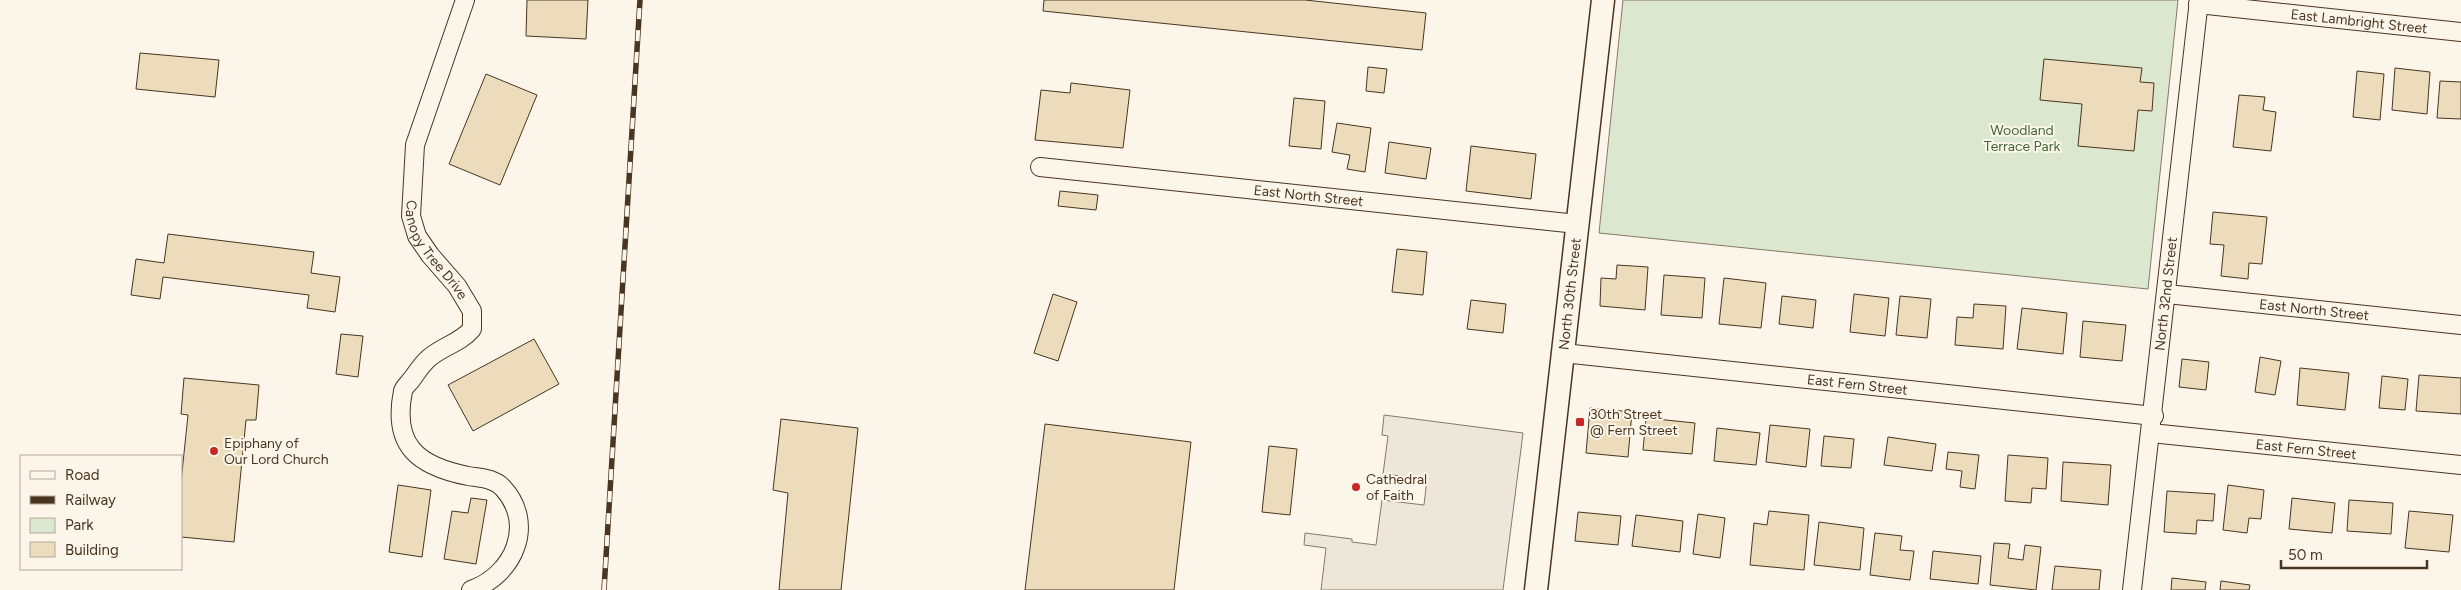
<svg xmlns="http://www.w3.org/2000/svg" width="2461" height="590" font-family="Figtree,sans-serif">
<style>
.green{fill:#dce7d0;stroke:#887966}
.parking{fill:#ede7d9;stroke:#887966}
.building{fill:#ecdcbc;stroke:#4a3520}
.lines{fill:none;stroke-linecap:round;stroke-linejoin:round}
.minor-casing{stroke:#4a3520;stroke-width:20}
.tertiary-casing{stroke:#4a3520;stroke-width:25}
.minor{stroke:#fbf6e9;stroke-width:18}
.tertiary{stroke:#fbf6e9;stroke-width:22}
.rail-casing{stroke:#4a3520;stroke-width:5.5}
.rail{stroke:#fbf6e9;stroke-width:4;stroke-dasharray:11;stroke-linecap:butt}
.poi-dot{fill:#c62828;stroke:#fbf6e9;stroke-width:2}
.labels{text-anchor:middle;stroke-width:4;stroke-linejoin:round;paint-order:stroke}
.street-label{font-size:14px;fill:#4a3520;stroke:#fbf6e9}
.park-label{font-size:14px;fill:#436837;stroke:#fbf6e9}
.poi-label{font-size:14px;fill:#4a3520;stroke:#fbf6e9;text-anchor:start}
</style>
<rect width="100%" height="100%" fill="#fbf6e9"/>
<!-- green -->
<path class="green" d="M 1623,0 L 2178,0 L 2148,289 L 1599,233 Z"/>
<!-- parking -->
<path class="parking" d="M 1384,415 L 1523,433 L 1503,590 L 1321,590 L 1326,548 L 1304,545 L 1305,533 L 1352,539 L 1352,542 L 1376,545 L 1382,500 L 1424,505 L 1427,479 L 1383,474 L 1388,436 L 1382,435 Z"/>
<!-- building -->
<path class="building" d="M 527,0 L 588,0 L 586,39 L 526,36 Z
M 1044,0 L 1305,0 L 1426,13 L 1422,50 L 1043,11 Z
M 140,53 L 219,60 L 215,97 L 136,89 Z
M 2044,59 L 2142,68 L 2140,82 L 2154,83 L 2152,111 L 2138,110 L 2134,151 L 2078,146 L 2082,104 L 2040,100 Z
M 1368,67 L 1387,69 L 1384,93 L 1366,91 Z
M 2395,68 L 2430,72 L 2427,114 L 2392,110 Z
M 2357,71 L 2384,74 L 2380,120 L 2353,117 Z
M 486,74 L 537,95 L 500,185 L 449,164 Z
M 2440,81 L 2461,82 L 2461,119 L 2437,118 Z
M 1071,83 L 1130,90 L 1123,148 L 1035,140 L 1041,90 L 1070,93 Z
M 2239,95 L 2265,97 L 2263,110 L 2276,112 L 2271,151 L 2233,147 Z
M 1294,98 L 1325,101 L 1321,149 L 1289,146 Z
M 1337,123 L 1371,128 L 1365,172 L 1347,169 L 1350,155 L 1332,152 Z
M 1389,142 L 1431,148 L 1426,179 L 1385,173 Z
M 1471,146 L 1536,154 L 1531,199 L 1466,191 Z
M 1060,191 L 1098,195 L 1096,210 L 1058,206 Z
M 2213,212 L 2267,217 L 2262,264 L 2249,263 L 2248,279 L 2221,276 L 2224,245 L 2210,244 Z
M 168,234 L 314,252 L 311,273 L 340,277 L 335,312 L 307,308 L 309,295 L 163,277 L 160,299 L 131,295 L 136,259 L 164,263 Z
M 1397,249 L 1427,252 L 1423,295 L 1392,292 Z
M 1617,265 L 1648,267 L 1645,310 L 1600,306 L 1601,278 L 1616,279 Z
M 1664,275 L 1705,278 L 1702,318 L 1661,315 Z
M 1724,278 L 1766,283 L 1761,328 L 1719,324 Z
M 1053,294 L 1077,302 L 1058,361 L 1034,353 Z
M 1854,294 L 1889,298 L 1885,336 L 1850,332 Z
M 1782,296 L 1816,300 L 1813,328 L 1779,324 Z
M 1900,296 L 1931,299 L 1927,338 L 1896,335 Z
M 1471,300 L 1506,304 L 1503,333 L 1467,329 Z
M 1974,304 L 2006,306 L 2003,349 L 1955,345 L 1957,317 L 1973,318 Z
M 2022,308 L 2067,313 L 2063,354 L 2017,349 Z
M 2083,321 L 2126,325 L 2122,361 L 2080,357 Z
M 341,334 L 363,336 L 358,377 L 336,374 Z
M 534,339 L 559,384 L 473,431 L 448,385 Z
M 2260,357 L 2281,361 L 2275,395 L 2255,392 Z
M 2182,359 L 2209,362 L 2206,390 L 2179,387 Z
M 2300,368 L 2349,373 L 2345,410 L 2297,405 Z
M 2419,375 L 2461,378 L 2461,414 L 2416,411 Z
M 2382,376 L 2408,379 L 2405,410 L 2379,408 Z
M 184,378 L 259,385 L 256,420 L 246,420 L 234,542 L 181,537 L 181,482 L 188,415 L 181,414 Z
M 1590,408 L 1632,412 L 1628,457 L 1586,453 Z
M 1646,418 L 1695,423 L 1692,454 L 1643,450 Z
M 781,419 L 858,428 L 841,590 L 779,590 L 788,493 L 773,490 Z
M 1045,424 L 1191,442 L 1174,590 L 1025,590 Z
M 1770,425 L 1810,429 L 1806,467 L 1766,462 Z
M 1717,428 L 1760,433 L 1756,465 L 1714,461 Z
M 1824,436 L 1854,439 L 1851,468 L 1821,466 Z
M 1888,437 L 1936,444 L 1932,471 L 1884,465 Z
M 1269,446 L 1297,449 L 1290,515 L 1262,512 Z
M 1948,452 L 1979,455 L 1975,489 L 1960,487 L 1962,471 L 1946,469 Z
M 2008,455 L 2048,458 L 2046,489 L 2032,488 L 2031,503 L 2005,501 Z
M 2063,462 L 2111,465 L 2108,505 L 2061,501 Z
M 398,485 L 431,490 L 422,557 L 389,552 Z
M 2228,485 L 2264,490 L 2261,519 L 2249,518 L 2247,533 L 2223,530 Z
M 2167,491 L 2215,494 L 2213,521 L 2197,520 L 2196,534 L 2164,532 Z
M 471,498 L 487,500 L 476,564 L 444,559 L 452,511 L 468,513 Z
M 2292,498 L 2335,503 L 2332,533 L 2289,529 Z
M 2349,500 L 2393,503 L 2391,534 L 2347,531 Z
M 1769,511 L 1809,515 L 1804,570 L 1750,565 L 1754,523 L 1767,525 Z
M 2409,511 L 2453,515 L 2449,552 L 2405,548 Z
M 1578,512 L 1621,516 L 1618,545 L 1575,541 Z
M 1698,514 L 1725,518 L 1720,558 L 1693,554 Z
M 1636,515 L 1683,521 L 1680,552 L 1632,546 Z
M 1819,522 L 1864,528 L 1860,570 L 1814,565 Z
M 1875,533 L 1902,536 L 1900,550 L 1914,551 L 1910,580 L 1870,575 Z
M 1994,543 L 2010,544 L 2008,558 L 2023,560 L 2025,545 L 2041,547 L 2036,590 L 1990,585 Z
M 1933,551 L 1981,556 L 1978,584 L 1930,579 Z
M 2055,566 L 2101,570 L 2099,590 L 2052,590 Z
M 2172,578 L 2206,582 L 2205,590 L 2171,590 Z
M 2221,581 L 2250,585 L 2249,590 L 2220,590 Z"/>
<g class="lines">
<!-- minor casing -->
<g class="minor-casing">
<g id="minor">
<path id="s1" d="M 465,0 L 415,145 L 411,216 L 417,236 L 430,255 L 457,286 L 472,311 L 472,329 C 460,343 443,346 429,358 C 422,364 417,372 412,379 C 409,383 404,387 403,391 C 392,446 418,466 468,476 C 480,478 494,478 503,488 C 536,524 514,575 471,590"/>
<path id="s2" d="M 2198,4 L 2461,32"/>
<path id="s3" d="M 1040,167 L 1577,224"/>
<path id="s4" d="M 2167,294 L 2461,325"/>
<path id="s5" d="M 1563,353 L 2154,416"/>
<path id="s6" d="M 2151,433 L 2461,465"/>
<path id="s7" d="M 2132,590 L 2199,0"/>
</g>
</g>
<!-- tertiary casing -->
<g class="tertiary-casing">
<g id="tertiary">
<path id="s8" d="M 1536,590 L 1603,0"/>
</g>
</g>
<!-- minor -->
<use href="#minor" class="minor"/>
<!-- tertiary -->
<use href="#tertiary" class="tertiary"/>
<!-- rail casing -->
<g class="rail-casing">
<path id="rail" d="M 604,590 L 640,0"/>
</g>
<!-- rail -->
<use href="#rail" class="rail"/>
</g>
<!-- markers -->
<g class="poi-dot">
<rect x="1575" y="417" width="10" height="10" rx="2.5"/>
<circle cx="214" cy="451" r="5"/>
<circle cx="1356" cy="487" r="5"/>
</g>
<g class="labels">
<!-- street labels -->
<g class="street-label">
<text dy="5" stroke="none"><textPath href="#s2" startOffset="162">East Lambright Street</textPath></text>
<text dy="5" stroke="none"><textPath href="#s3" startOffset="270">East North Street</textPath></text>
<text dy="5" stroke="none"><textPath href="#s1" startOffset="266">Canopy Tree Drive</textPath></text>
<text dy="5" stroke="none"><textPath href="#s8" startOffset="298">North 30th Street</textPath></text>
<text dy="5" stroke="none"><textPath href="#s7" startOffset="298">North 32nd Street</textPath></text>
<text dy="5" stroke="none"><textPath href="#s4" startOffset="148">East North Street</textPath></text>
<text dy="5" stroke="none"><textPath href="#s5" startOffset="296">East Fern Street</textPath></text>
<text dy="5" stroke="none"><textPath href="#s6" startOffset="156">East Fern Street</textPath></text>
</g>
<!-- park labels -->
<g class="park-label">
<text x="2022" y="135">Woodland<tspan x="2022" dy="16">Terrace Park</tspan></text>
</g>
<!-- poi labels -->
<g class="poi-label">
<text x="1590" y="419">30th Street<tspan x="1590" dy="16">@ Fern Street</tspan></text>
<text x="224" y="448">Epiphany of<tspan x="224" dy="16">Our Lord Church</tspan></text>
<text x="1366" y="484">Cathedral<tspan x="1366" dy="16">of Faith</tspan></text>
</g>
</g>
<!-- legend -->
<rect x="20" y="455" width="162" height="115" fill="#fbf6e9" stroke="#b4a999"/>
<rect x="30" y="471" width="25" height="8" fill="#fbf6e9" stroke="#b4a999"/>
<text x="65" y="480" font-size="15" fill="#4a3520">Road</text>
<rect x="30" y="496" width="25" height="8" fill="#4a3520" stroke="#b4a999"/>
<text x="65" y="505" font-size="15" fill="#4a3520">Railway</text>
<rect x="30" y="518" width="25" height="15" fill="#dce7d0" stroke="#b4a999"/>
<text x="65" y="530" font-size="15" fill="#4a3520">Park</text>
<rect x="30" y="542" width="25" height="15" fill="#ecdcbc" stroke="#b4a999"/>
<text x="65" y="555" font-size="15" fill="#4a3520">Building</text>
<!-- scale -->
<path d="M2281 560v8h146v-8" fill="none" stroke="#4a3520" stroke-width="2.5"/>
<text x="2288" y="560" font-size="15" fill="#4a3520" stroke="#fbf6e9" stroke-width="4" paint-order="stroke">50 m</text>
</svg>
